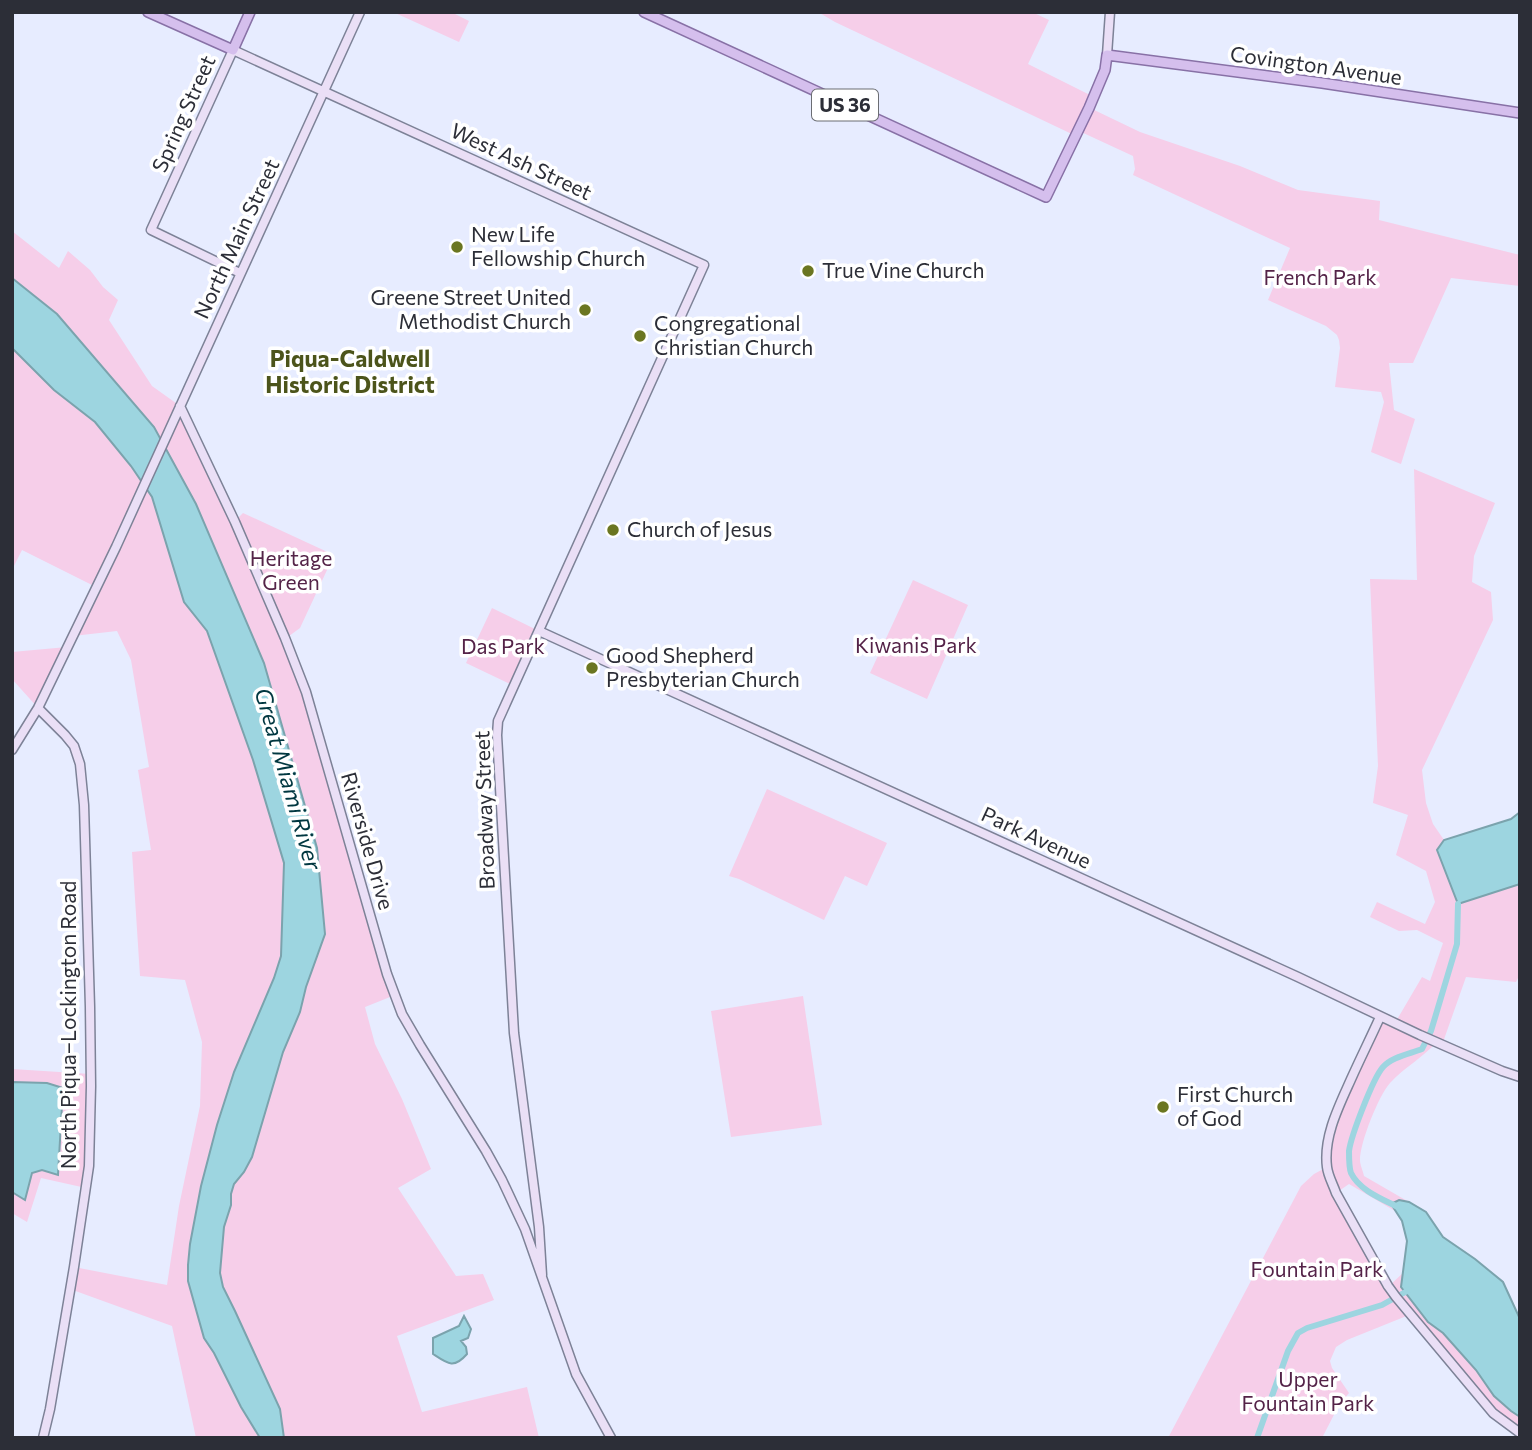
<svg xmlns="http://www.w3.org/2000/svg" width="1532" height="1450" font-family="Commissioner,sans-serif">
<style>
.green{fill:#f6cee9}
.water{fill:#9dd5e0;stroke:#7ba3ad;stroke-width:2}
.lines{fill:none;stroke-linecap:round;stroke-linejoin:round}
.canal{stroke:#9dd5e0;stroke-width:6}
.secondary-casing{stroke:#7d8297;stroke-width:11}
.primary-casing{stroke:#8871a6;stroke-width:12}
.secondary{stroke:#eadff6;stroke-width:8}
.primary{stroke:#d5bfed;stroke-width:9}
.poi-dot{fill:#6b7621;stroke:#fff;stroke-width:2.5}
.labels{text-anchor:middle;stroke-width:7;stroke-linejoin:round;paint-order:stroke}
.shield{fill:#fff;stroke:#6b6d73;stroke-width:2}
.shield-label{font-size:19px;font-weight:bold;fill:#2c2e37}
.street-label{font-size:21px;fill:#2c2e37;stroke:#fff}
.poi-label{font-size:21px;fill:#2c2e37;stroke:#fff;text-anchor:start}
.park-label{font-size:21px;fill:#542348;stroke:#fff}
.neighbourhood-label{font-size:23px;font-weight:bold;fill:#4c541b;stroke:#fff}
.water-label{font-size:23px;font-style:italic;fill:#003740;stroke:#fff}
</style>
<rect width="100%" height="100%" fill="#e7ecff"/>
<!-- green -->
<path class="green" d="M 393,12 L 451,12 L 469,21 L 459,42 Z
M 818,12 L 1032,12 L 1049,20 L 1028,64 L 1094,97 L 1090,108 L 1140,132 L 1240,166 L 1298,190 L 1380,201 L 1379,220 L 1520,255 L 1520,286 L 1451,278 L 1413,363 L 1389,363 L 1394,410 L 1415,419 L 1401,464 L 1371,452 L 1384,402 L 1381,392 L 1335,387 L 1340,348 L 1339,340 L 1337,335 L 1326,326 L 1268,300 L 1290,248 L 1133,175 L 1135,169 L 1133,156 L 1079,131 L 1076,136 L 835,22 Z
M 12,231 L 59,268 L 68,251 L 90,270 L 103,287 L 118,300 L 109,320 L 152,386 L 180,406 L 235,521 L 243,513 L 334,555 L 300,628 L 285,639 L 306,692 L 395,995 L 365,1007 L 375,1044 L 402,1099 L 431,1169 L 398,1188 L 456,1276 L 483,1274 L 494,1300 L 397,1336 L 422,1412 L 527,1387 L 539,1438 L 284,1438 L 282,1436 L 280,1409 L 235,1311 L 223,1287 L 220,1273 L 224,1227 L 231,1205 L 231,1194 L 234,1184 L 244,1172 L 252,1157 L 283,1052 L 300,1012 L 306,987 L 317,848 L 264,663 L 196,504 L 154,427 L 57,314 L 12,278 Z
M 12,348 L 54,390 L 95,422 L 131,466 L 152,497 L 184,602 L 207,631 L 253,760 L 284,863 L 281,956 L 274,978 L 234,1072 L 217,1125 L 201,1186 L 190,1244 L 188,1265 L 188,1281 L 204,1338 L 214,1353 L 241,1407 L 260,1438 L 196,1438 L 172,1326 L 70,1289 L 74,1267 L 167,1285 L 179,1206 L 200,1106 L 202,1042 L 185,980 L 140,976 L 132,852 L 151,850 L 138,770 L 149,767 L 131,660 L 117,631 L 73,636 L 96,587 L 22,550 L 12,570 Z
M 1414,469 L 1495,503 L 1474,556 L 1472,582 L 1491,592 L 1493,620 L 1422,770 L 1426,803 L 1433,824 L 1444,840 L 1437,850 L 1458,903 L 1520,884 L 1520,974 L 1516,982 L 1466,977 L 1442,1045 L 1436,1043 C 1422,1058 1405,1067 1390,1083 C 1379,1095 1360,1142 1360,1160 C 1360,1165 1363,1171 1364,1176 L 1409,1202 L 1399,1200 L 1392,1205 L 1395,1211 L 1349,1184 L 1336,1193 L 1389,1286 L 1404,1272 L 1401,1287 L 1428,1322 L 1443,1333 L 1476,1370 L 1494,1396 L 1511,1411 L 1520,1417 L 1520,1433 L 1509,1425 L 1409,1315 L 1347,1340 L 1336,1347 L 1330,1361 L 1332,1368 L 1349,1393 L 1339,1405 L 1322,1438 L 1168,1438 L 1301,1186 L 1314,1174 L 1327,1167 L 1330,1134 L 1380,1017 L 1395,1023 L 1422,977 L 1430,981 L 1443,943 L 1417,930 L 1399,931 L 1370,917 L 1377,902 L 1425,924 L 1435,902 L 1426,871 L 1396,855 L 1408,815 L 1373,803 L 1378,766 L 1370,579 L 1417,580 Z
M 913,580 L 968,605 L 927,699 L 870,673 Z
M 492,608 L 539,631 L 514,686 L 466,663 Z
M 67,647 L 38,708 L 12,679 L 12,652 Z
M 767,789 L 887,843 L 867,886 L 845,876 L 824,920 L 739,879 L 729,876 Z
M 803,996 L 822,1125 L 731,1137 L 711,1011 Z
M 12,1069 L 91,1074 L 86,1188 L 41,1178 L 27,1222 L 12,1213 L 12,1192 L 25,1199 L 32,1173 L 42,1170 L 58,1175 L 47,1083 L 12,1082 Z"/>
<!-- water -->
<path class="water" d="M 12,278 L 57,314 L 154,427 L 196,504 L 264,663 L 317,848 L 325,934 L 306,987 L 300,1012 L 283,1052 L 252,1157 L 244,1172 L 234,1184 L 231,1194 L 231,1205 L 224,1227 L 220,1273 L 223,1287 L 235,1311 L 280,1409 L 284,1438 L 260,1438 L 241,1407 L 214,1353 L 204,1338 L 188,1281 L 188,1265 L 190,1244 L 201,1186 L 217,1125 L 234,1072 L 274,978 L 281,956 L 284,863 L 253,760 L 207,631 L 184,602 L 152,497 L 131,466 L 95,422 L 54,390 L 12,348 Z
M 1520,812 L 1520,884 L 1458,904 L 1437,850 L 1444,840 L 1511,819 Z
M 12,1082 L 47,1083 L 63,1088 L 58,1175 L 42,1170 L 32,1173 L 25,1200 L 12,1192 Z
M 1399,1200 L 1409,1202 L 1426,1212 L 1443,1237 L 1475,1259 L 1503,1282 L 1520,1319 L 1520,1417 L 1511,1411 L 1494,1396 L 1476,1370 L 1443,1333 L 1428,1322 L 1401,1287 L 1407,1241 L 1402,1221 L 1391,1204 Z
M 464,1316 L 471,1329 L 468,1338 L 461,1341 L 466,1347 L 467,1354 C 454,1369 448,1364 433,1354 L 433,1338 L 459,1326 Z"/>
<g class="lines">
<!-- canal -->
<path class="canal" d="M 1398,1207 C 1382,1199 1359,1190 1351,1173 C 1349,1168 1349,1157 1349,1151 C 1351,1136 1373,1078 1383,1067 C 1392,1057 1409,1054 1422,1049 L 1431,1031 L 1457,944 L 1458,904
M 1257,1438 L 1288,1351 L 1298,1333 L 1307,1328 L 1382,1305 L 1409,1290"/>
<!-- secondary casing -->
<g class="secondary-casing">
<path id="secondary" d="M 1107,55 L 1110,12
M 240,273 L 151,230 L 233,50 L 704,265 L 498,721 L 497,735 L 514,1033 L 539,1227 L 542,1275
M 180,406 L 235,522 L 285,638 L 306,692 L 387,974 L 402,1014 L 420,1045 L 486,1151 L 502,1180 L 525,1229 L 576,1374 L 611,1438
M 539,631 L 1298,977 L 1420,1035 L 1502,1071 L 1520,1077
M 38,708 L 65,735 L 74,746 L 80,764 L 84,805 L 90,1007 L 91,1086 L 89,1166 L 74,1267 L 50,1409 L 43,1438
M 12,750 L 38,708 L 116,547 L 360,12
M 1380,1017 C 1371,1037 1361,1057 1352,1077 C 1340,1104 1323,1136 1327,1167 C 1328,1176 1333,1184 1336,1193 L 1388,1286 L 1396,1297 L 1493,1413 L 1520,1433"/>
</g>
<!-- primary casing -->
<g class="primary-casing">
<path id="primary" d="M 148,12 L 233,50 L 250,12
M 644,12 L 1046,197 L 1089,108 L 1105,70 L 1107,55 L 1322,83 L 1520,113"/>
</g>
<!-- secondary -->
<use href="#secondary" class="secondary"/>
<!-- primary -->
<use href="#primary" class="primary"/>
</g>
<!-- markers -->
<g class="poi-dot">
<circle cx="457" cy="247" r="7"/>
<circle cx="808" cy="271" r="7"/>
<circle cx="585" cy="310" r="7"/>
<circle cx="640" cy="336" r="7"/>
<circle cx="613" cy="530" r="7"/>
<circle cx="592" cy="668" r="7"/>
<circle cx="1163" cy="1107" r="7"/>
</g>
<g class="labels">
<!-- shield labels -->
<rect class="shield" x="812" y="89.5" width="66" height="31" rx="5"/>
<g class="shield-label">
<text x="845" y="112">US 36</text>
</g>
<!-- street labels -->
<g class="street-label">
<text transform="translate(1316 66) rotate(8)" y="7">Covington Avenue</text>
<text transform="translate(184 114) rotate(-66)" y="7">Spring Street</text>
<text transform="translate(521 162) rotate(25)" y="7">West Ash Street</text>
<text transform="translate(237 239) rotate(-65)" y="7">North Main Street</text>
<text transform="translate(485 810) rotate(-92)" y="7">Broadway Street</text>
<text transform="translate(1036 838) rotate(25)" y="7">Park Avenue</text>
<text transform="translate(367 841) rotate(74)" y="7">Riverside Drive</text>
<text transform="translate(69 1025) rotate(-90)" y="7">North Piqua–Lockington Road</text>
</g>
<!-- poi labels -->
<g class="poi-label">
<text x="471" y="242">New Life<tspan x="471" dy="24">Fellowship Church</tspan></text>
<text x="822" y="278">True Vine Church</text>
<text x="571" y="305" text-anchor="end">Greene Street United<tspan x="571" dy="24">Methodist Church</tspan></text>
<text x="654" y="331">Congregational<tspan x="654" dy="24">Christian Church</tspan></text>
<text x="627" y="537">Church of Jesus</text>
<text x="606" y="663">Good Shepherd<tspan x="606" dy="24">Presbyterian Church</tspan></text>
<text x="1177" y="1102">First Church<tspan x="1177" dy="24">of God</tspan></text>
</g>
<!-- park labels -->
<g class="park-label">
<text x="1320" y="285">French Park</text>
<text x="291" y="566">Heritage<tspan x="291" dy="24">Green</tspan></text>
<text x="916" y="653">Kiwanis Park</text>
<text x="503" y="654">Das Park</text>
<text x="1317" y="1277">Fountain Park</text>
<text x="1308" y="1387">Upper<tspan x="1308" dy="24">Fountain Park</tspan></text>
</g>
<!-- neighbourhood labels -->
<g class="neighbourhood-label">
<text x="350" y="367">Piqua-Caldwell<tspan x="350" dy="26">Historic District</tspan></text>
</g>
<!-- water labels -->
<g class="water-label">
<text transform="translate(288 779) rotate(74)" y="8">Great Miami River</text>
</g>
</g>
<!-- border -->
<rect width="1532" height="1450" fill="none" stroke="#2c2e37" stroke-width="28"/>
</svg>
